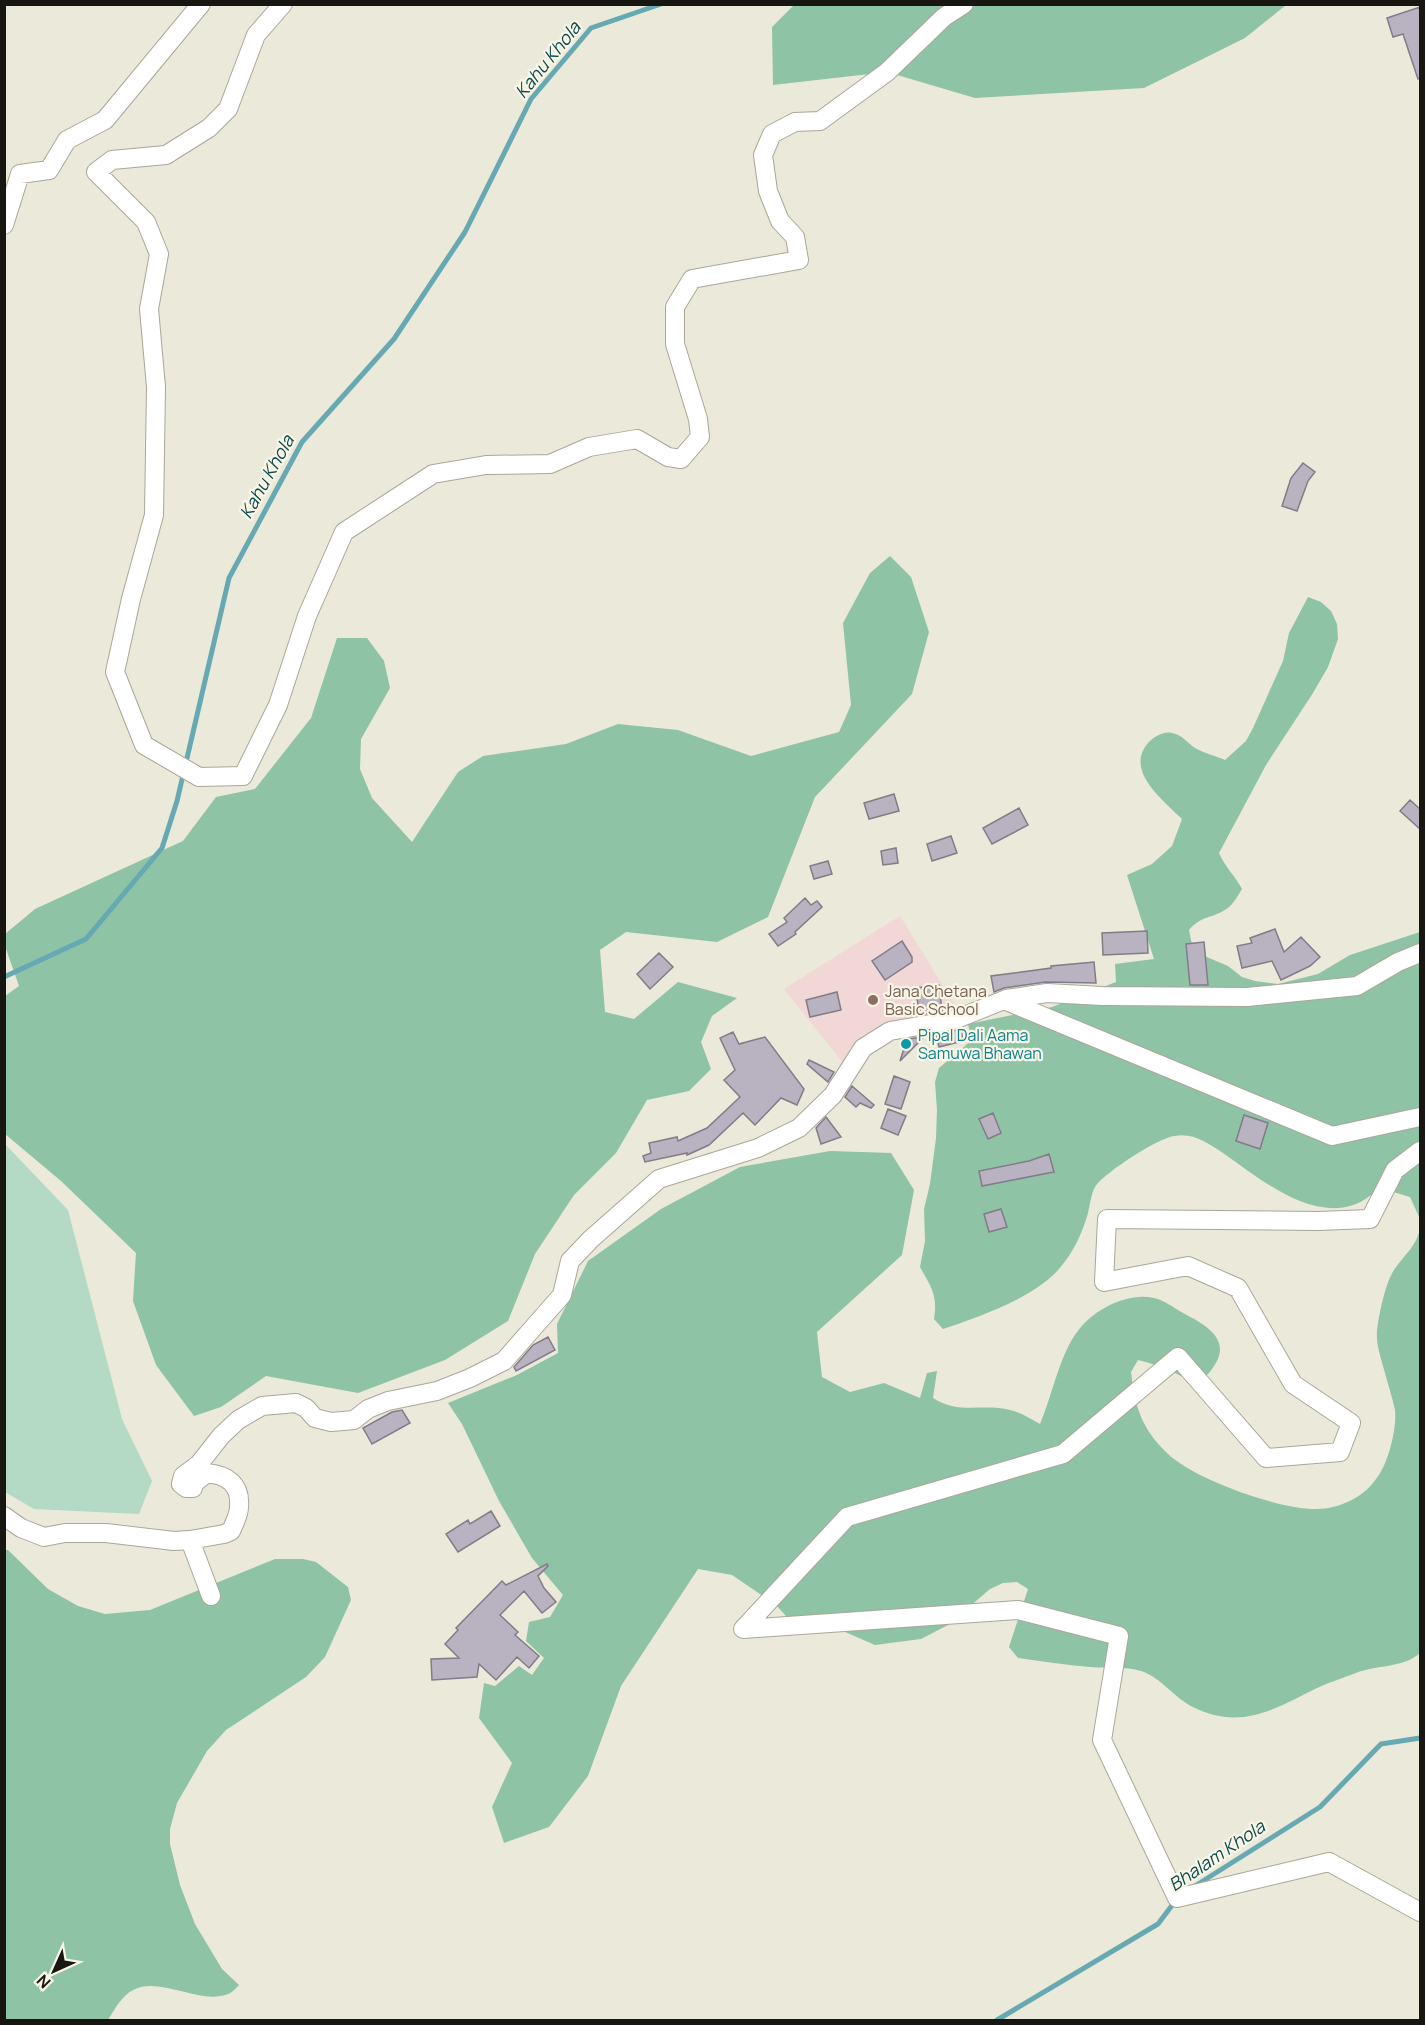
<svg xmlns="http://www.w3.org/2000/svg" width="1425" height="2025" font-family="Manrope,sans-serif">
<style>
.education{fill:#f2d7d7}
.green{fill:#b4d9c5}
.forest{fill:#8ec3a6}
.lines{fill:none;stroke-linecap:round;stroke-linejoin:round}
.stream{stroke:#66a9b2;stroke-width:5}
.building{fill:#b9b2c0;stroke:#827b88;stroke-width:1.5}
.minor-casing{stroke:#aaa798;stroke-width:20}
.minor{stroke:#fff;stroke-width:18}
.education-dot{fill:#8d6e63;stroke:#f9f6e6;stroke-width:2}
.culture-dot{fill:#0f9aa8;stroke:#f9f6e6;stroke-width:2}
.labels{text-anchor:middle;stroke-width:4.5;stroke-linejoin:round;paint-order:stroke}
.education-label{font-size:16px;fill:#785e54;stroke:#f9f6e6;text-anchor:start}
.culture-label{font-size:16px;fill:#0d838f;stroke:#f9f6e6;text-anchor:start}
.water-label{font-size:18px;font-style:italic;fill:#0c4a51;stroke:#f9f6e6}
</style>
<rect width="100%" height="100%" fill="#ebe9d9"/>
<!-- education -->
<path class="education" d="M 900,916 L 959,1012 L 921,1023 L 844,1064 L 784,989 Z"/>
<!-- green -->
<path class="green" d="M 4,1143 L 68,1210 L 122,1419 L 152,1481 L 139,1514 L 34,1509 L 5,1492 Z"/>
<!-- forest -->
<path class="forest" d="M 795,4 L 1286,5 L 1245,38 L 1144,88 L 975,98 L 887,72 L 773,85 L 772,27 Z
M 890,556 L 911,577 L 929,632 L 912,694 L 815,797 L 768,917 L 717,942 L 626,932 L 600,950 L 605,1012 L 634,1019 L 678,982 L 737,998 L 712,1016 L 701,1042 L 711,1069 L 689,1091 L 647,1100 L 616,1153 L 574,1195 L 535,1254 L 508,1321 L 445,1360 L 358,1393 L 266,1376 L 221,1407 L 194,1416 L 156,1365 L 133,1301 L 136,1253 L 61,1181 L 5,1134 L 5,996 L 19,986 L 5,946 L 5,934 L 35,909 L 183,841 L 216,797 L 255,789 L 311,718 L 337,638 L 367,638 L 384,661 L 390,688 L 361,739 L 360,769 L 372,798 L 412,842 L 458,772 L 483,756 L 566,744 L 618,724 L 678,730 L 751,756 L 839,732 L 851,705 L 843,623 L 870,573 Z
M 1308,597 L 1321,602 L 1331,611 L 1337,624 L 1338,639 L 1328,667 L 1313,693 L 1266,765 L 1219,853 C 1225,867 1235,876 1242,889 C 1237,897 1232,907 1223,911 C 1209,919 1201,916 1189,930 L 1192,945 L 1202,955 L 1228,966 L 1242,977 L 1255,981 L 1278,984 L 1318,974 L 1350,955 L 1420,932 L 1420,1219 L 1410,1197 L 1380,1188 C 1372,1194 1363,1202 1353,1205 C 1308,1220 1259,1178 1223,1153 C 1208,1143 1193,1132 1174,1136 C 1158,1138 1104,1173 1095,1187 C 1091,1194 1090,1205 1088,1213 C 1082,1234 1073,1253 1059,1269 C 1034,1298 978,1317 943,1329 L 934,1319 C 938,1295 931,1287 920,1267 L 925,1241 L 924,1209 L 930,1184 L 936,1138 L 937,1110 L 935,1082 L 939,1068 L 972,1040 L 968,1024 L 1052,1007 L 1116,982 L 1115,964 L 1154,959 L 1127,875 L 1152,864 L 1172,846 L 1182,819 C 1164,801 1124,771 1148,743 C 1154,737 1163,731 1172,733 C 1183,735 1187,743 1195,748 C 1204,753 1216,756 1225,760 L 1246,741 L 1253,728 L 1283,661 L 1289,633 Z
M 830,1151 L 891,1153 L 914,1190 L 902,1255 L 817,1332 L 822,1377 L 850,1392 L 884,1383 L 920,1398 L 927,1373 L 937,1371 L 933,1398 C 958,1415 984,1403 1010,1410 C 1020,1412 1031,1419 1040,1424 C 1053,1394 1060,1351 1081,1327 C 1097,1308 1129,1292 1154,1298 C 1164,1300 1174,1308 1183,1313 C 1206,1325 1234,1340 1212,1369 C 1207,1376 1202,1380 1193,1381 C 1189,1381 1185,1378 1181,1376 C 1167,1368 1153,1364 1138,1360 L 1131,1372 C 1135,1406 1141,1428 1167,1453 C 1193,1479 1280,1510 1317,1509 C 1339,1509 1364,1497 1376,1479 C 1388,1465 1397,1429 1395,1410 C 1392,1396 1387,1381 1383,1366 C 1380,1355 1376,1343 1377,1331 C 1379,1314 1385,1284 1394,1270 C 1404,1255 1417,1246 1420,1228 L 1420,1653 C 1404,1668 1375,1665 1356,1673 C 1343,1678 1330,1682 1317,1688 C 1275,1709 1240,1731 1193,1707 C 1174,1698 1161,1677 1141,1671 C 1125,1666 1107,1669 1090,1667 C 1066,1665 1042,1661 1018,1658 L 1009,1647 L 1028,1589 L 1017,1582 L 1003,1583 L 990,1589 L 948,1625 L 921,1639 L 875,1645 L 836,1628 L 807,1628 L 786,1616 L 776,1605 L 732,1575 L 698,1569 L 621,1686 L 588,1776 L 549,1827 L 504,1843 L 492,1807 L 512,1763 L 479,1718 L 484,1683 L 495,1686 L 519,1666 L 532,1675 L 544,1658 L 526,1641 L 529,1622 L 550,1617 L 563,1595 L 532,1558 L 499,1501 L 462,1424 L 448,1403 L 517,1375 L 558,1353 L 557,1324 L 588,1261 L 661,1209 L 740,1167 Z
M 5,1550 L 8,1550 L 48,1589 L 78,1606 L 105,1614 L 150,1610 L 275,1559 L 303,1559 L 316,1562 L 348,1587 L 351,1600 L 325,1657 L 306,1677 L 226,1730 L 207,1751 L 177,1803 L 170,1829 L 170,1844 L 180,1885 L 195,1924 L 222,1969 L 239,1985 C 236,1988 232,1993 228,1994 C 197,2007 151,1968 124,1997 C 117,2004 113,2012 108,2020 L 5,2020 Z"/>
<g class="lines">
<!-- stream -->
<path class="stream" d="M 4,977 L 86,939 L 162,848 L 177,801 L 229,578 L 302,442 L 394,339 L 465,232 L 531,99 L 591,28 L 661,4
M 1195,1886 L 1320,1807 L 1381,1744 L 1420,1738
M 997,2020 L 1158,1924 L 1176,1900"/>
</g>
<!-- building -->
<path class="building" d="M 1420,7 L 1420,78 L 1418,79 L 1403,34 L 1393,37 L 1387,18 Z
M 1303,463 L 1315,472 L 1308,481 L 1297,511 L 1282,506 L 1291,478 Z
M 894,794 L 899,811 L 869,819 L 864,803 Z
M 1410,800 L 1420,809 L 1420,829 L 1400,811 Z
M 1019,808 L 1028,825 L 992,844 L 983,828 Z
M 951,836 L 957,853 L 932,861 L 927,844 Z
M 896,848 L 898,863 L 883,865 L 881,851 Z
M 828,861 L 832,874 L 814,879 L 810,866 Z
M 805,898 L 811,905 L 817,901 L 822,907 L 795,932 L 796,934 L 778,946 L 769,934 L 787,922 L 784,918 Z
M 1275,929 L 1284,952 L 1301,937 L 1320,957 L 1310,966 L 1281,980 L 1272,961 L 1242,968 L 1237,946 L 1252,943 L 1250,938 Z
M 1147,931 L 1148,953 L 1103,955 L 1102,933 Z
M 902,941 L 912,957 L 912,962 L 885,980 L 872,961 Z
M 1204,942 L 1208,985 L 1190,985 L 1186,944 Z
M 659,953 L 673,967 L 650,989 L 637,974 Z
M 1094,962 L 1096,983 L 1046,982 L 1004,988 L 994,992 L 991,976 L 1051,968 L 1051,966 Z
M 939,985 L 942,1011 L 919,1015 L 916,988 Z
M 837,992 L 841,1010 L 810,1017 L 806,1000 Z
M 961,1029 L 963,1041 L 939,1047 L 936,1034 Z
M 733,1032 L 739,1044 L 765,1037 L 804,1089 L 797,1105 L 781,1098 L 755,1125 L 743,1113 L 709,1145 L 687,1155 L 687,1153 L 645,1162 L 643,1156 L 651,1153 L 649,1143 L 677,1137 L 678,1141 L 707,1128 L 740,1097 L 724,1080 L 735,1070 L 720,1038 Z
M 924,1037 L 900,1061 L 907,1039 Z
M 809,1060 L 834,1072 L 828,1082 L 807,1064 Z
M 894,1076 L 910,1082 L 901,1109 L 885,1104 Z
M 852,1086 L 874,1105 L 871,1108 L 860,1103 L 856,1107 L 845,1097 Z
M 888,1109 L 906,1116 L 898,1135 L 881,1128 Z
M 993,1113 L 1001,1133 L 988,1139 L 979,1119 Z
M 1244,1115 L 1268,1123 L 1260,1149 L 1236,1141 Z
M 826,1117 L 841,1137 L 821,1144 L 816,1128 Z
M 1049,1154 L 1054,1172 L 982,1186 L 979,1171 L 1029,1161 Z
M 1001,1209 L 1007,1227 L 989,1232 L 984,1214 Z
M 548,1337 L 555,1350 L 516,1371 L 514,1367 L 533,1345 Z
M 402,1410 L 410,1423 L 372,1444 L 363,1428 L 392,1412 Z
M 491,1511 L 500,1526 L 458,1552 L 446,1534 L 468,1520 L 470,1524 Z
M 547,1564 L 548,1566 L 538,1576 L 544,1588 L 556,1602 L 542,1613 L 524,1591 L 500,1615 L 518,1632 L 515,1635 L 539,1656 L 529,1668 L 517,1657 L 496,1680 L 479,1664 L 477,1677 L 432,1680 L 431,1659 L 459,1658 L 445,1644 L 458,1630 L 456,1628 L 502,1581 L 506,1585 Z"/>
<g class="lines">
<!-- minor casing -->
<g class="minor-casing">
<path id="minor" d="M 283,4 L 256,35 L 228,109 L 209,128 L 166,155 L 112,160 L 96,172 L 146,222 L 159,254 L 149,309 L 156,387 L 154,515 L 131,599 L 115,672 L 144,745 L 199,777 L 243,776 L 278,705 L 307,616 L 344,532 L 433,474 L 486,465 L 550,464 L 589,447 L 637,439 L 668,457 L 681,459 L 700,437 L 698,419 L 675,344 L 675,307 L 692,279 L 799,260 L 795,237 L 780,221 L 768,191 L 763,155 L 772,134 L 795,122 L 820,121 L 887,72 L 944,17 L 964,4
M 4,225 L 20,174 L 49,170 L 67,140 L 105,120 L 201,4
M 1006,999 L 1047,993 L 1102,996 L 1247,997 L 1357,986 L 1398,962 L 1420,953
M 1420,1151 L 1395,1170 L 1370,1219 L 1318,1221 L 1107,1219 L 1104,1282 L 1188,1266 L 1238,1288 L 1293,1384 L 1351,1423 L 1340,1452 L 1266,1458 L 1178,1357 L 1063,1454 L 847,1517 L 743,1629 L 1018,1610 L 1119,1636 L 1102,1740 L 1177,1898 L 1329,1862 L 1420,1912
M 4,1516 L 21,1528 L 44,1537 L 65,1533 L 106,1533 L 174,1541 L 190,1540
M 211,1596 L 190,1540 L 224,1534 L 231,1531 C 234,1524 239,1515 239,1507 C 241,1484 227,1475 207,1473 L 194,1483 L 193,1488 L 186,1488 L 181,1484 L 183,1476 L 199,1464 L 221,1436 L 238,1420 L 262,1406 L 296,1403 L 306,1408 L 315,1418 L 331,1422 L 354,1420 L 368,1409 L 388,1401 L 437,1391 L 470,1378 L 504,1361 L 562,1295 L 570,1261 L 591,1239 L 659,1179 L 758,1148 L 799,1128 L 833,1095 L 863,1048 L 890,1031 L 954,1020 L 1004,1000 L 1332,1136 L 1420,1117"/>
</g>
<!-- minor -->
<use href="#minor" class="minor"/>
</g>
<!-- markers -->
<circle class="education-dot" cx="873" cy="1000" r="6"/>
<circle class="culture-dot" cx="906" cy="1044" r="6"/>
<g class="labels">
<!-- education labels -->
<g class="education-label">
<text x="885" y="997">Jana Chetana<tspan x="885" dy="18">Basic School</tspan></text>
</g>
<!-- culture labels -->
<g class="culture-label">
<text x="918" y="1041">Pipal Dali Aama<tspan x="918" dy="18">Samuwa Bhawan</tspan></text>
</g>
<!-- water labels -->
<g class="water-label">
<text transform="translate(548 60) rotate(-51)" y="6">Kahu Khola</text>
<text transform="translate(267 477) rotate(-61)" y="6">Kahu Khola</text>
<text transform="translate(1217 1856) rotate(-34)" y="6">Bhalam Khola</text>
</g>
</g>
<!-- border -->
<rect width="1425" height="2025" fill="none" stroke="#171611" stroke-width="12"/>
<!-- north arrow -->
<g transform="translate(54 1971) rotate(225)" stroke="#f9f6e6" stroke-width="4.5" paint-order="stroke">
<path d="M0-4.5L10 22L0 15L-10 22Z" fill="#171611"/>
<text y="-9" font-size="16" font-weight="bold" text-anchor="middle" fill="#171611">N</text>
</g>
</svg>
